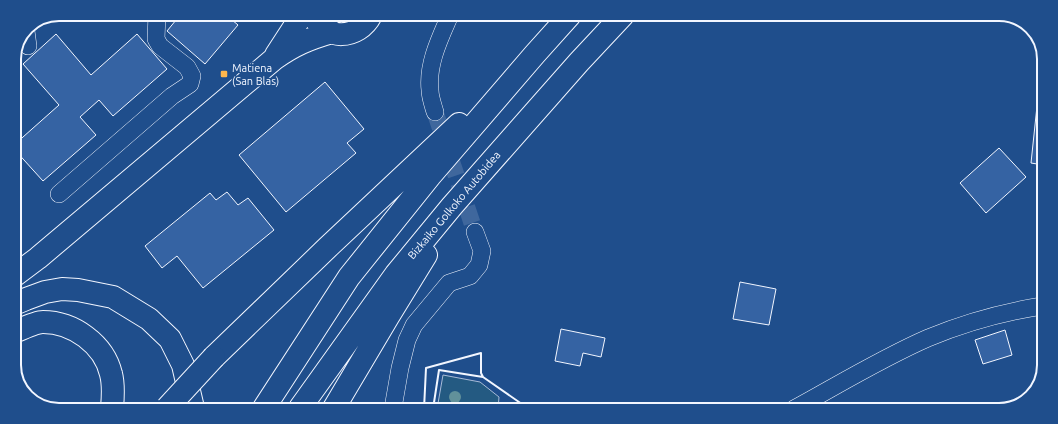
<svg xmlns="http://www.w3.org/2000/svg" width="1058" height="424" font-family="Ubuntu,sans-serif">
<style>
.green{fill:#245a82;stroke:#a8bbd7}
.building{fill:#3563a3;stroke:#f2f6ff}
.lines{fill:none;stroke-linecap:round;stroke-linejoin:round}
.minor-tunnel{stroke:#3f679d;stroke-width:17;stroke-dasharray:17 8;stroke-linecap:butt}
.minor-casing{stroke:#f2f6ff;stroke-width:18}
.highway-casing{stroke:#f2f6ff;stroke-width:24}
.minor{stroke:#1f4e8c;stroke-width:17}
.highway{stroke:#1f4e8c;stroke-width:22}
.highway-bridge-casing{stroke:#f2f6ff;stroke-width:24;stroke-linecap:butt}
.highway-bridge{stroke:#1f4e8c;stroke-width:22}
.wall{stroke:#f2f6ff;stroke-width:2}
.tree{fill:#61919a}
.poi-dot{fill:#ffb74d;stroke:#1f4e8c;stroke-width:1.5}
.labels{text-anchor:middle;stroke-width:3;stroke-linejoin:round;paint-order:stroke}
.poi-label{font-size:11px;fill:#f2f6ff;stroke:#1f4e8c;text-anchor:start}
.street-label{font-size:11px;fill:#f2f6ff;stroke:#1f4e8c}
.rim{fill:none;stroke:#f2f6ff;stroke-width:2}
</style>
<rect width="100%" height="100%" fill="#1f4e8c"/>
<!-- green -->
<path class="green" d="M 443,375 L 480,382 L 499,397 L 498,409 L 437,409 Z"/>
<!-- building -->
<path class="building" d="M 181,14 L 225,14 L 238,25 L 205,64 L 167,31 Z
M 56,34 L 91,75 L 137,34 L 167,69 L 113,116 L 99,100 L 80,117 L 96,135 L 43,181 L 14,149 L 14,145 L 59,105 L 23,64 Z
M 325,82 L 364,129 L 347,143 L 356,153 L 286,212 L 239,155 Z
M 1037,106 L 1044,107 L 1043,165 L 1031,163 Z
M 999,148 L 1026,177 L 986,213 L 960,183 Z
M 227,192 L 238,205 L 248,198 L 274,230 L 203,288 L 177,256 L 162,268 L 145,246 L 210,193 L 216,200 Z
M 740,282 L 776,289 L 769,325 L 733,319 Z
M 561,329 L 605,338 L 601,357 L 583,353 L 580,366 L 555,361 Z
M 1005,330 L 1012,355 L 983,364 L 975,340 Z"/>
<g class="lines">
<!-- minor-tunnel -->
<path class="minor-tunnel" d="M 435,112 L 475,232"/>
<!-- minor casing -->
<g class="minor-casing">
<path id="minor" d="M 26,31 L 28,46
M 435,112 C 433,105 430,97 430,90 C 427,64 440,38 450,15
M 59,194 L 172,96 L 190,84 L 192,76 L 187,67 L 160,46 L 156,39 L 157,14
M 393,408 L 400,368 L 407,340 L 414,325 L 449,283 L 470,276 L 479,265 L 482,251 L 475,232
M 794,409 C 838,385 882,358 928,338 C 964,323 1004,312 1042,306"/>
</g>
<!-- highway casing -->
<g class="highway-casing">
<path id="highway" d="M 313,15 C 325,41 358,40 371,15
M 276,55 L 302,15
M 14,276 L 38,258 L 274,59 C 294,45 308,39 332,32
M 14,304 L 26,299 L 45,292 L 62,289 L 78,290 L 113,297 L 149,319 L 170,339 L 183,365 L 193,408
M 14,332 C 21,329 36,322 43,322 C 73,322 104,344 111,374 C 114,385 113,397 112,408
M 214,357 L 327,248 L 459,124
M 264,408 L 349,277 L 430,176 L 535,54 L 570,15
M 300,408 L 396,274 L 452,206 L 579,62 L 623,15
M 334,408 L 388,317 L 426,255"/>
</g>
<!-- minor -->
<use href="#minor" class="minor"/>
<!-- highway -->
<use href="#highway" class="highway"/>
<!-- highway-bridge casing -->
<g class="highway-bridge-casing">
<path id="highway-bridge" d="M 167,408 L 214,357"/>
</g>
<!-- highway-bridge -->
<use href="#highway-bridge" class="highway-bridge"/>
<!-- wall -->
<path class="wall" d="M 424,409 L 426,368 L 481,353 L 481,373 L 483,377
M 433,409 L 439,370 L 483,377 L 529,409"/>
</g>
<!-- trees -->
<circle class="tree" cx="455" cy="397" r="6"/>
<!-- markers -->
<rect class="poi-dot" x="220" y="70" width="8" height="8" rx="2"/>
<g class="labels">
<!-- poi labels -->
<g class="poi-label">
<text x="232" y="72">Matiena<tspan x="232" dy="13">(San Blas)</tspan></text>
</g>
<!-- street labels -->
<g class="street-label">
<text transform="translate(454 205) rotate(-50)" y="4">Bizkaiko Golkoko Autobidea</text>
</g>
</g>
<!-- crop -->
<path d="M0 0H1058V424H0ZM59 21H999A38 38 0 0 1 1037 59V365A38 38 0 0 1 999 403H59A38 38 0 0 1 21 365V59A38 38 0 0 1 59 21Z" fill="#1f4e8c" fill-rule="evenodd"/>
<path class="rim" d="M59 21H999A38 38 0 0 1 1037 59V365A38 38 0 0 1 999 403H59A38 38 0 0 1 21 365V59A38 38 0 0 1 59 21Z"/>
</svg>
